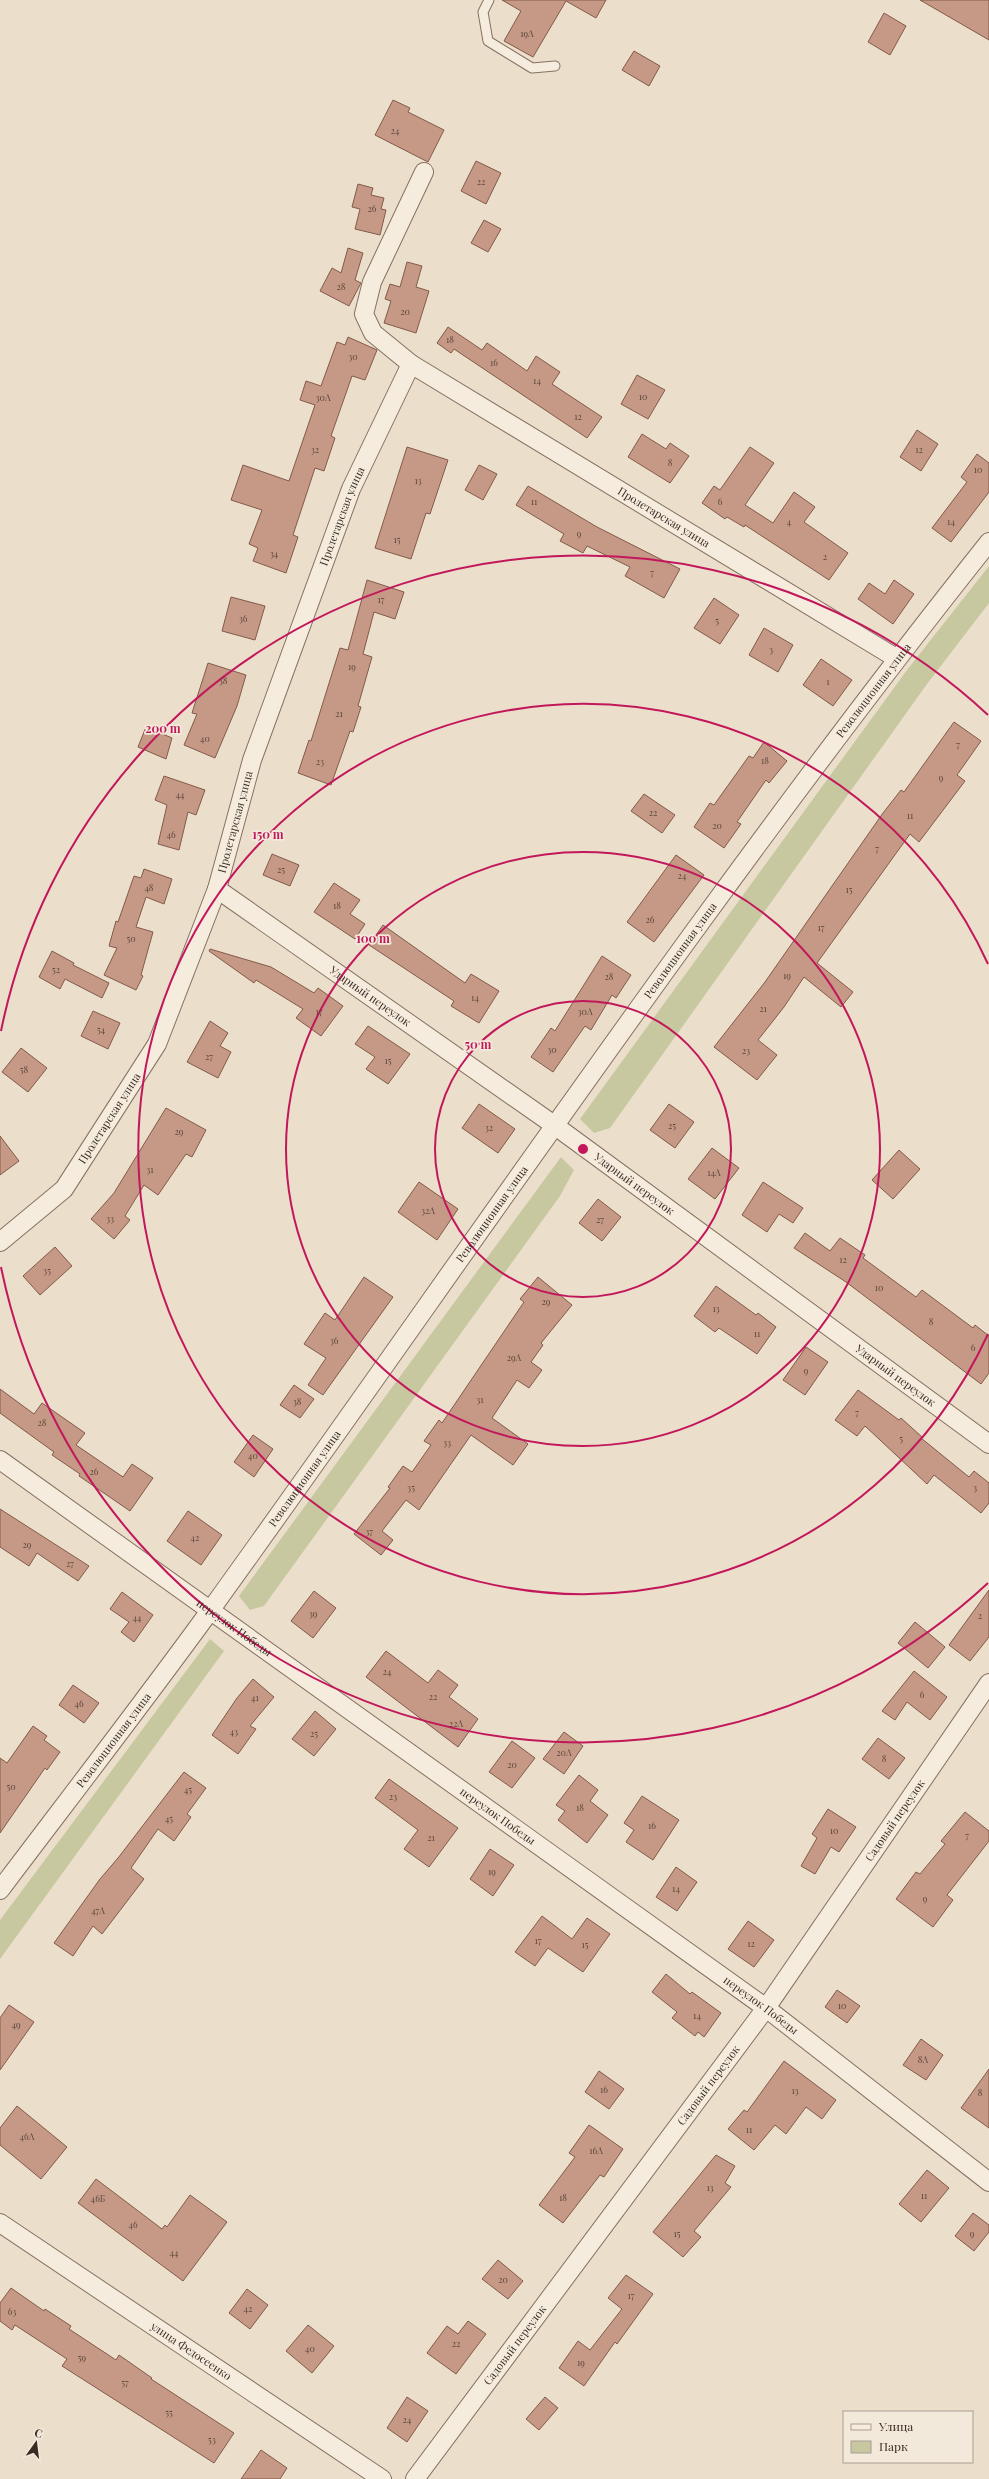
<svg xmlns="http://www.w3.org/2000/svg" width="989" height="2479" font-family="'Playfair Display',serif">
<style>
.green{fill:#c8c8a0}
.building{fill:#c59986;stroke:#835a49}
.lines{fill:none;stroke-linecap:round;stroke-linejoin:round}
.lane-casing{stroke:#867161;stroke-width:11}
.street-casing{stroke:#867161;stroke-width:20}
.lane{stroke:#f6ecde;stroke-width:9}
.street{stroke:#f6ecde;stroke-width:18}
.ring{fill:none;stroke:#c2185b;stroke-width:2}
.labels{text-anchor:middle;stroke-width:3.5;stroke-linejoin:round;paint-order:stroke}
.number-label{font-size:9px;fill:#5c463c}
.street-label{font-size:11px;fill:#392b23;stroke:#f3e9da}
.centre{fill:#c2185b;stroke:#f3e9da;stroke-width:2}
.ring-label{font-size:12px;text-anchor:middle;font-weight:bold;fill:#c2185b;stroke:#f3e9da;stroke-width:3.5;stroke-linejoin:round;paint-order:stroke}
</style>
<rect width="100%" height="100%" fill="#ebdecb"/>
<!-- green -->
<path class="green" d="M 989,566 L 989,603 L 927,684 L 610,1128 L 594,1133 L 580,1119 L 907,670 Z
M 561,1157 L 574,1170 L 560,1196 L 264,1606 L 250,1610 L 239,1596 Z
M 210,1639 L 224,1651 L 0,1959 L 0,1920 Z"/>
<!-- building -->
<path class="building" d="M 502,0 L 606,0 L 596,18 L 566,1 L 533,57 L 504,41 L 521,11 Z
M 920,0 L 989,0 L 989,40 Z
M 884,13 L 906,26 L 890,55 L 868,42 Z
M 634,51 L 660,66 L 649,86 L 622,70 Z
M 393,100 L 410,108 L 408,112 L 444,130 L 428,162 L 375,135 Z
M 476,161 L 501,173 L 486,204 L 461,191 Z
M 358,184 L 373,188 L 371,195 L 384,198 L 381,209 L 386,210 L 380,235 L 355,229 L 360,209 L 352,207 Z
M 484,220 L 501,229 L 488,252 L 471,243 Z
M 348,248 L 363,253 L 355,280 L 361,283 L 349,306 L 320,291 L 332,268 L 341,273 Z
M 407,262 L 422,266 L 416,287 L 429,291 L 416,333 L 384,323 L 391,301 L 385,299 L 390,284 L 400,287 Z
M 448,327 L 482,350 L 487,343 L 527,371 L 536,356 L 560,372 L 552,384 L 602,417 L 587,438 L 454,349 L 451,353 L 437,343 Z
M 348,337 L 377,350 L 365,380 L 352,376 L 331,436 L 335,438 L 324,471 L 315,468 L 293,535 L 298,537 L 286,573 L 253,561 L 258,548 L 249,544 L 262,510 L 231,500 L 243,465 L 289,481 L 315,405 L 300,400 L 306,381 L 321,386 L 337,342 L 345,345 Z
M 637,375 L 665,390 L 648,419 L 621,404 Z
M 917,430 L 938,444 L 921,471 L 900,457 Z
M 642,434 L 666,449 L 670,443 L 689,456 L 670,483 L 628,457 Z
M 407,447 L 448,460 L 430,514 L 426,513 L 411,559 L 375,548 Z
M 750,447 L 774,463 L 745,505 L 773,523 L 794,492 L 815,507 L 804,522 L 848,553 L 829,580 L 745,525 L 744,527 L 727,517 L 725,519 L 702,503 L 714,486 L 720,490 Z
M 977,454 L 989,463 L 989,492 L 951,542 L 932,528 L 967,482 L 961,477 Z
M 479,465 L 497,474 L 483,500 L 465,490 Z
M 528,486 L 597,527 L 680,569 L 664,598 L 625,576 L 630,567 L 587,546 L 583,553 L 560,541 L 564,534 L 516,505 Z
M 367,580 L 404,592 L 395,619 L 374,612 L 363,654 L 372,657 L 358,706 L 361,707 L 353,732 L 350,731 L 331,785 L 298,773 L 309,740 L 311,741 L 340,648 L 348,650 Z
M 894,580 L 914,594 L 893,624 L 858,599 L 869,583 L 885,594 Z
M 231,597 L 265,606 L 255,640 L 222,631 Z
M 714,598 L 739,615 L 720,644 L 694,628 Z
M 764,628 L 793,645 L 778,672 L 749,655 Z
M 821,659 L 852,680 L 833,706 L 803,685 Z
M 208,663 L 246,675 L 237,706 L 215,758 L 184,745 L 197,714 L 192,713 Z
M 954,722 L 981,741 L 957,775 L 965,781 L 919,842 L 910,834 L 817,963 L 853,992 L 841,1007 L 804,977 L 784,1007 L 758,1040 L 777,1055 L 757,1080 L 714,1047 L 765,982 L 883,813 L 901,790 L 904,792 Z
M 146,727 L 172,738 L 166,759 L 138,747 Z
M 764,742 L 787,761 L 769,783 L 766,780 L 737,822 L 741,824 L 724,848 L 694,827 L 710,803 L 714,805 L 749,756 L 753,758 Z
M 164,776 L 205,790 L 196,815 L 188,812 L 179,850 L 158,844 L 167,805 L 155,800 Z
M 644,794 L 675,815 L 662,833 L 631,811 Z
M 272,854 L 299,865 L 290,886 L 263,875 Z
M 676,855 L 704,875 L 654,942 L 627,922 Z
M 144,869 L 172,879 L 164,904 L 146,897 L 136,927 L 153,932 L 141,975 L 143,976 L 136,990 L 104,975 L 117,948 L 109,946 L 116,921 L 118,922 L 134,876 L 141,878 Z
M 334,883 L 360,900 L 350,914 L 365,924 L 355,939 L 314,912 Z
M 383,925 L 465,983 L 471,974 L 499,991 L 479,1023 L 451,1006 L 454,1001 L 369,945 Z
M 210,949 L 271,967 L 314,993 L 318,988 L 343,1006 L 321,1036 L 296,1018 L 303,1009 L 256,980 L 254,983 L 209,951 Z
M 52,951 L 74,963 L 73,965 L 109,983 L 102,998 L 65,979 L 60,989 L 39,977 Z
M 602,956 L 631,975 L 616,998 L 612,995 L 591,1030 L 585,1026 L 553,1072 L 531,1057 L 551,1028 L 555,1031 Z
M 93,1011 L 120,1023 L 108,1049 L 81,1036 Z
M 210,1021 L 228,1033 L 220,1046 L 231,1052 L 218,1078 L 187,1062 Z
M 368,1026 L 410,1054 L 388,1084 L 366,1069 L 375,1057 L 355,1044 Z
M 21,1048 L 47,1068 L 28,1092 L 2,1072 Z
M 479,1104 L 515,1129 L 498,1153 L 462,1128 Z
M 669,1104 L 694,1122 L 675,1148 L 650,1130 Z
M 166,1108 L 206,1130 L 192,1157 L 186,1154 L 158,1195 L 144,1185 L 125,1216 L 130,1220 L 114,1239 L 91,1219 L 114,1193 Z
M 0,1136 L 19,1161 L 0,1175 Z
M 712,1148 L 739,1168 L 715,1199 L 688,1179 Z
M 899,1150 L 920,1169 L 893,1199 L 872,1180 Z
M 419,1182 L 458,1209 L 437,1240 L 398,1212 Z
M 763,1182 L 803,1208 L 793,1223 L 779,1214 L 767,1232 L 742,1215 Z
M 598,1199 L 621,1217 L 602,1241 L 579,1223 Z
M 805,1233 L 830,1251 L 840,1238 L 865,1255 L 863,1258 L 916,1297 L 922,1290 L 973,1328 L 975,1325 L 989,1336 L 989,1373 L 981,1384 L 846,1282 L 794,1248 Z
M 55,1247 L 72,1266 L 40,1295 L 23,1276 Z
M 364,1277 L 393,1297 L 323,1395 L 308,1385 L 326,1358 L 304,1344 L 325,1313 L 335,1320 Z
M 538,1277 L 572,1305 L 541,1343 L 543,1345 L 531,1362 L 542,1370 L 529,1388 L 517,1380 L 492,1418 L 528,1444 L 513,1465 L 471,1435 L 419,1510 L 406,1500 L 382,1531 L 393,1540 L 381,1555 L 354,1534 L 390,1488 L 388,1487 L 403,1466 L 412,1472 L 431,1445 L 424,1441 L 439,1420 L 442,1423 L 524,1302 L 520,1299 Z
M 716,1286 L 756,1315 L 758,1313 L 776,1327 L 757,1354 L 719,1328 L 715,1332 L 694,1316 Z
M 806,1347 L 828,1362 L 805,1395 L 783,1380 Z
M 294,1385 L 314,1399 L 300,1418 L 280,1405 Z
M 0,1389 L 34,1414 L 42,1403 L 85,1433 L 76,1445 L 123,1477 L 132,1464 L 153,1478 L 130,1511 L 79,1476 L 80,1474 L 52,1455 L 54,1452 L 0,1413 Z
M 858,1390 L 899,1420 L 901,1418 L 922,1437 L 921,1438 L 969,1477 L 974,1471 L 989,1483 L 989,1503 L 981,1513 L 934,1475 L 927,1484 L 865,1426 L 857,1436 L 835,1420 Z
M 253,1435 L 273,1449 L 254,1477 L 234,1462 Z
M 0,1509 L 89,1566 L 78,1581 L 37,1553 L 29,1566 L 0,1547 Z
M 188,1511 L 222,1535 L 201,1565 L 167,1541 Z
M 989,1590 L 989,1637 L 970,1661 L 949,1645 Z
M 314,1591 L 336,1608 L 313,1638 L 291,1621 Z
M 122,1592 L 153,1615 L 134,1642 L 121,1632 L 129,1622 L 110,1609 Z
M 915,1622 L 945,1647 L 928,1668 L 898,1643 Z
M 386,1651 L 428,1683 L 438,1670 L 458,1685 L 449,1697 L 478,1719 L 458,1747 L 366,1677 Z
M 914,1671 L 947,1697 L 930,1720 L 907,1702 L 895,1720 L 882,1711 Z
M 253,1679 L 274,1697 L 250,1726 L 256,1729 L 238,1754 L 212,1735 L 237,1698 Z
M 73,1685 L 99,1703 L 84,1723 L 59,1705 Z
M 315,1711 L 336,1729 L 314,1756 L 292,1739 Z
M 33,1726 L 47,1736 L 44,1740 L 60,1752 L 47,1770 L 45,1768 L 0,1833 L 0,1758 L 7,1763 Z
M 564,1732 L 583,1746 L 564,1774 L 543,1759 Z
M 878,1738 L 905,1758 L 889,1779 L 862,1759 Z
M 512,1741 L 535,1758 L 512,1788 L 489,1772 Z
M 184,1772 L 206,1788 L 187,1814 L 191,1817 L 174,1841 L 158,1829 L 131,1868 L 144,1879 L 102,1934 L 93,1926 L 73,1956 L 54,1943 L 100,1879 L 118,1858 Z
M 579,1775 L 598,1790 L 590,1801 L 608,1815 L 587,1843 L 558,1820 L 565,1811 L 556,1805 Z
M 389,1779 L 458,1828 L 429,1867 L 404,1849 L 418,1830 L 375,1798 Z
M 642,1796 L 679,1820 L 653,1860 L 626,1842 L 634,1830 L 624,1823 Z
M 828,1809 L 856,1827 L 839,1852 L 831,1847 L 815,1874 L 801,1866 L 817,1838 L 812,1834 Z
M 965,1812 L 989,1831 L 989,1841 L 947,1895 L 953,1900 L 933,1927 L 896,1899 L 916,1872 L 920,1874 L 945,1844 L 941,1841 Z
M 490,1849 L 514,1865 L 493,1896 L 470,1879 Z
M 676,1867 L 697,1882 L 677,1911 L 656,1897 Z
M 542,1916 L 572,1939 L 587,1918 L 610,1934 L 583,1972 L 548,1948 L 535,1966 L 515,1952 Z
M 748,1921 L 774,1940 L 754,1967 L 728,1949 Z
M 666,1974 L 690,1994 L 692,1992 L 721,2013 L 704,2037 L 698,2032 L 695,2036 L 672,2018 L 677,2012 L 652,1992 Z
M 837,1990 L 860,2006 L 847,2023 L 825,2007 Z
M 9,2005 L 34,2022 L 0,2070 L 0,2018 Z
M 921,2039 L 943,2055 L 926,2080 L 903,2065 Z
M 784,2061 L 836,2100 L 822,2119 L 806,2107 L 786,2134 L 775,2125 L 754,2150 L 728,2129 L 744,2110 L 747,2112 Z
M 989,2069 L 989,2128 L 961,2108 Z
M 599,2071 L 624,2089 L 609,2109 L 585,2092 Z
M 17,2106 L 67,2147 L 41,2179 L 0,2145 L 0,2128 Z
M 589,2125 L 623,2149 L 604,2177 L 600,2175 L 563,2223 L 539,2205 L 575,2157 L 569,2153 Z
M 716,2155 L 735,2166 L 725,2183 L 731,2187 L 694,2231 L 701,2237 L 683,2257 L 653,2232 Z
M 927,2170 L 949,2188 L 921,2222 L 899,2204 Z
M 96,2179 L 162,2229 L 165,2225 L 167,2227 L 190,2195 L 227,2222 L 183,2281 L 78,2203 Z
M 973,2213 L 989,2225 L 989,2232 L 974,2251 L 955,2236 Z
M 498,2260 L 523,2281 L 508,2299 L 482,2279 Z
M 626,2275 L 653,2294 L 617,2344 L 615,2342 L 584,2386 L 559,2368 L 578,2341 L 590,2350 L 622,2309 L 608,2298 Z
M 11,2288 L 44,2311 L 45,2309 L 71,2326 L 69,2329 L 116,2360 L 119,2355 L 152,2378 L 151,2379 L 234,2433 L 214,2463 L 62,2366 L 67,2359 L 15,2325 L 12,2330 L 0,2321 L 0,2303 Z
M 247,2289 L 268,2305 L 250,2329 L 229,2313 Z
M 468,2321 L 486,2334 L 456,2374 L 427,2353 L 447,2326 L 458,2334 Z
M 308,2325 L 334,2346 L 312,2373 L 286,2351 Z
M 407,2397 L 428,2411 L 407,2442 L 387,2428 Z
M 545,2397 L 558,2408 L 539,2430 L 526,2419 Z
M 261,2450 L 287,2468 L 280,2479 L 241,2479 Z"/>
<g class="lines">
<!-- lane casing -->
<g class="lane-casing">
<path id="lane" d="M 489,0 L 483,12 L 488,41 L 532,68 L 555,66"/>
</g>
<!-- street casing -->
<g class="street-casing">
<g id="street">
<path d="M 411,364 L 373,333 L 364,314 L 372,282 L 424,172"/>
<path id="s1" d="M 217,889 L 554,1125 L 989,1444"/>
<path id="s2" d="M 0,1242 L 64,1189 L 157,1044 L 217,889 L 252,760 L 351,489 L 411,364 L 896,658"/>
<path id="s3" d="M 0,1460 L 766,2008 L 989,2182"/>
<path id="s4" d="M 0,1890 C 71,1796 143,1703 212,1608 C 469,1251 715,886 989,542"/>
<path id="s5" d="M 0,2223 L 382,2479"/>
<path id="s6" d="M 415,2479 L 766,2008 L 989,1683"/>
</g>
</g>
<!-- lane -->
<use href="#lane" class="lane"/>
<!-- street -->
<use href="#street" class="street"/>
</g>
<!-- distance rings -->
<g class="ring">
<circle cx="583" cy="1149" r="148"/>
<circle cx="583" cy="1149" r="297"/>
<path d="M988 1334A445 445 0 1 1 988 964"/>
<path d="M988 1583A594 594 0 0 1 1 1267M1 1031A594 594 0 0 1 988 715"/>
</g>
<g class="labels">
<!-- number labels -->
<g class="number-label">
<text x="527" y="37">19А</text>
<text x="395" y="134">24</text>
<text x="481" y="185">22</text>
<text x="372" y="212">26</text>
<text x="341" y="290">28</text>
<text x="405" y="315">20</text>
<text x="450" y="343">18</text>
<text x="353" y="360">30</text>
<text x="494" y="366">16</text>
<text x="537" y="384">14</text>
<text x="643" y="400">10</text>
<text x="323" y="401">30А</text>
<text x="578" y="420">12</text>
<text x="315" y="453">32</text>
<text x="919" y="453">12</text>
<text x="670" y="466">8</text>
<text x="978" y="473">10</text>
<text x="418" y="484">13</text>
<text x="534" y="505">11</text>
<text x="720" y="505">6</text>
<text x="789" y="525">4</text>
<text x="951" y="525">14</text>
<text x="579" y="537">9</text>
<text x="397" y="543">15</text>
<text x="274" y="557">34</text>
<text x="825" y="560">2</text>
<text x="652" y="576">7</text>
<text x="381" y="603">17</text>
<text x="243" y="622">36</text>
<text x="717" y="624">5</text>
<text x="771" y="653">3</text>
<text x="352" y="670">19</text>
<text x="223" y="684">38</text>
<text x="828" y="685">1</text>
<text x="339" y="717">21</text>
<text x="205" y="742">40</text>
<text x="958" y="748">7</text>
<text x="765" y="764">18</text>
<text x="320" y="765">23</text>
<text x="941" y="781">9</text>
<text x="180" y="798">44</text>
<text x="653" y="816">22</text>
<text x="910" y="819">11</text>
<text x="717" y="829">20</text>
<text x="171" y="838">46</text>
<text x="877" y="852">7</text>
<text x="281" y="873">25</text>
<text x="682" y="879">24</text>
<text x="149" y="891">48</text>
<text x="849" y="893">15</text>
<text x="337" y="909">18</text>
<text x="650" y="923">26</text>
<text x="821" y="931">17</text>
<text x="131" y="942">50</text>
<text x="56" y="973">52</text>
<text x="787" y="979">19</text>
<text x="609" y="980">28</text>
<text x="475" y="1001">14</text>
<text x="763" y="1012">21</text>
<text x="319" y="1015">17</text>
<text x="585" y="1015">30А</text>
<text x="101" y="1033">54</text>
<text x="552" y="1053">30</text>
<text x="746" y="1054">23</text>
<text x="209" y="1060">27</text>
<text x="388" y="1064">15</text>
<text x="24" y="1073">58</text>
<text x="672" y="1129">25</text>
<text x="489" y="1131">32</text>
<text x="179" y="1135">29</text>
<text x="150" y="1173">31</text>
<text x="714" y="1176">14А</text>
<text x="428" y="1214">32А</text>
<text x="110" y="1222">33</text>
<text x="600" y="1223">27</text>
<text x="843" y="1263">12</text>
<text x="47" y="1274">35</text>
<text x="879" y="1291">10</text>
<text x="546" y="1305">29</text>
<text x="716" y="1312">13</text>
<text x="931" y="1325">8</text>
<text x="757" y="1337">11</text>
<text x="334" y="1344">36</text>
<text x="973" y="1351">6</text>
<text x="514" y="1361">29А</text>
<text x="806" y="1374">9</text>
<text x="480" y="1403">31</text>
<text x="297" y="1405">38</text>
<text x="857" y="1416">7</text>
<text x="42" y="1426">28</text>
<text x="901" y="1442">5</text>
<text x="447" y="1446">33</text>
<text x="253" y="1459">40</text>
<text x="94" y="1475">26</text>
<text x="411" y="1491">35</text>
<text x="975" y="1491">3</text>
<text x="369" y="1535">37</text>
<text x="195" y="1541">42</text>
<text x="27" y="1548">29</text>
<text x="70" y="1567">27</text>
<text x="313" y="1617">39</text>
<text x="980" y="1619">2</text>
<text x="137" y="1621">44</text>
<text x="387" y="1675">24</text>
<text x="922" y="1698">6</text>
<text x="433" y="1700">22</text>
<text x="255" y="1701">41</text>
<text x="79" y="1707">46</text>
<text x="456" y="1727">22А</text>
<text x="234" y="1735">43</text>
<text x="314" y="1737">25</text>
<text x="564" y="1756">20А</text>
<text x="884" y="1762">8</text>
<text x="512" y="1768">20</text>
<text x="11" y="1790">50</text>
<text x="188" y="1793">45</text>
<text x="393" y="1800">23</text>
<text x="580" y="1811">18</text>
<text x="169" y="1822">45</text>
<text x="652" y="1829">16</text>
<text x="834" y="1834">10</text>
<text x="967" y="1839">7</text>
<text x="431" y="1841">21</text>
<text x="492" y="1875">19</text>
<text x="676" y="1892">14</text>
<text x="925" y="1902">9</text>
<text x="98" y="1914">47А</text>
<text x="538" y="1944">17</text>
<text x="751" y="1947">12</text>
<text x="585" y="1948">15</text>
<text x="842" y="2009">10</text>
<text x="697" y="2019">14</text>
<text x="16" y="2028">49</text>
<text x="923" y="2063">8А</text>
<text x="604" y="2093">16</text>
<text x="795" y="2094">13</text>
<text x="980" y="2096">8</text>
<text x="749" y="2133">11</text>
<text x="27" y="2140">46А</text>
<text x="596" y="2154">16А</text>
<text x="710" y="2191">13</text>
<text x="924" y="2199">11</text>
<text x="563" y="2201">18</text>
<text x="98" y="2202">46Б</text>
<text x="133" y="2228">46</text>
<text x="677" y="2237">15</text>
<text x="972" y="2237">9</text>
<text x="174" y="2256">44</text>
<text x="503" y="2283">20</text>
<text x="631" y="2299">17</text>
<text x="248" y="2312">42</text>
<text x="12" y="2315">63</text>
<text x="456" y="2347">22</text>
<text x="310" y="2352">40</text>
<text x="82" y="2361">59</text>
<text x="581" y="2366">19</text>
<text x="125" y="2386">57</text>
<text x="169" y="2416">55</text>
<text x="407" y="2423">24</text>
<text x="212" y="2443">53</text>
</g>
<!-- street labels -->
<g class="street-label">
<text dy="4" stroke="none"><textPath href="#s2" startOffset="815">Пролетарская улица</textPath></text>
<text dy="4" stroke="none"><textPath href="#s2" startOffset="1278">Пролетарская улица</textPath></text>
<text dy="4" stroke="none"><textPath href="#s4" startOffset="1484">Революционная улица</textPath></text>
<text dy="4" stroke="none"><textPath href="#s2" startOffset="491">Пролетарская улица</textPath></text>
<text dy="4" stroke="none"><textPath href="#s4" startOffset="1160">Революционная улица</textPath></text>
<text dy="4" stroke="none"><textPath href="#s1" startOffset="187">Ударный переулок</textPath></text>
<text dy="4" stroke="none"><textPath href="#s2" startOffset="167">Пролетарская улица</textPath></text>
<text dy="4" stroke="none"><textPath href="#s1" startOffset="511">Ударный переулок</textPath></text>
<text dy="4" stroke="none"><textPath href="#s4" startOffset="836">Революционная улица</textPath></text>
<text dy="4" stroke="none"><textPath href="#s1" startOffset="835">Ударный переулок</textPath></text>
<text dy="4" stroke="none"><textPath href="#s4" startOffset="512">Революционная улица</textPath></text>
<text dy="4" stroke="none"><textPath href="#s3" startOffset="288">переулок Победы</textPath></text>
<text dy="4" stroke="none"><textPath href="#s4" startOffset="188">Революционная улица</textPath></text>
<text dy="4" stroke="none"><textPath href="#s3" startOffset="612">переулок Победы</textPath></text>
<text dy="4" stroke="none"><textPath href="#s6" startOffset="815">Садовый переулок</textPath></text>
<text dy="4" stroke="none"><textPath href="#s3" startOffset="936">переулок Победы</textPath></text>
<text dy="4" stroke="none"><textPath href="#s6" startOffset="491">Садовый переулок</textPath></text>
<text dy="4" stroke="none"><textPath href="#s6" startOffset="167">Садовый переулок</textPath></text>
<text dy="4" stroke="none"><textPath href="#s5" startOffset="230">улица Федосеенко</textPath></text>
</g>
</g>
<circle cx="583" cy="1149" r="6" class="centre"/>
<g class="ring-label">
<text x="163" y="733">200 m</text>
<text x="268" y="839">150 m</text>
<text x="373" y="943">100 m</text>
<text x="478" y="1049">50 m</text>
</g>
<!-- legend -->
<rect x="843" y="2411" width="130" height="52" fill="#f3e9da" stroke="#a99d91"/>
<rect x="851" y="2424" width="20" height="6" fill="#f6ecde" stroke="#a99d91"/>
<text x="879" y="2431" font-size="12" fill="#392b23">Улица</text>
<rect x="851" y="2441" width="20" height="12" fill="#c8c8a0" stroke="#a99d91"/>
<text x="879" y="2451" font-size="12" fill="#392b23">Парк</text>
<!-- north arrow -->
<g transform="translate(36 2443) rotate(14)" stroke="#f3e9da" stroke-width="3" paint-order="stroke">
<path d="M0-3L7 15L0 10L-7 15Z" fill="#392b23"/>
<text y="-6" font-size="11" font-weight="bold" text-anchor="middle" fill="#392b23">С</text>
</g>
</svg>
